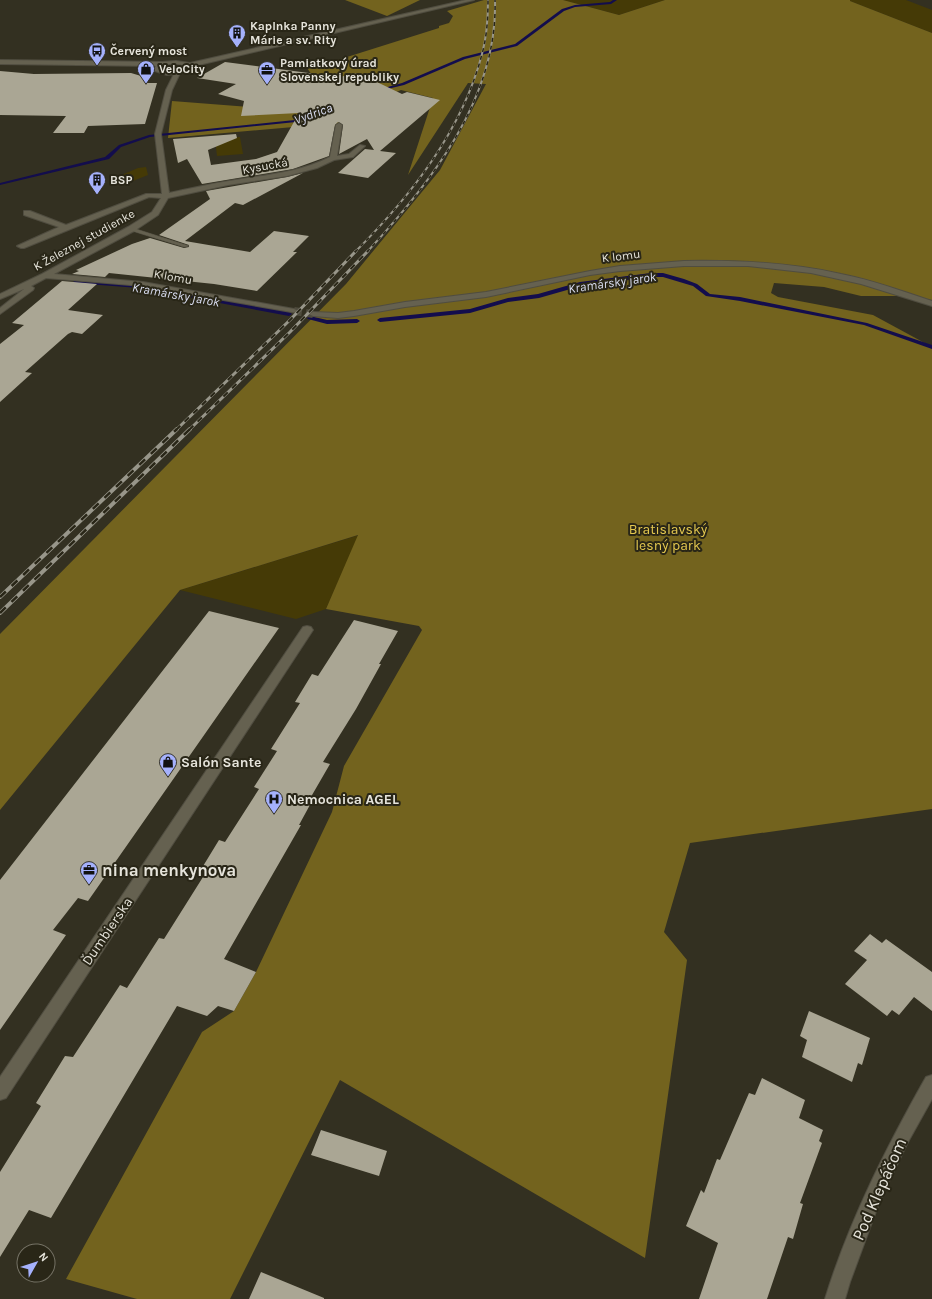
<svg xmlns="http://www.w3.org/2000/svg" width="932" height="1299" font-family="Karla,sans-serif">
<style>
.green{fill:#453a06}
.forest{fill:#73631e}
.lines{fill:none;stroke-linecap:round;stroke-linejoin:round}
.stream{fill:#130d4d;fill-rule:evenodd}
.building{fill:#aaa694}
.street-tunnel{stroke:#4e4b3d;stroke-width:8;stroke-dasharray:8 4;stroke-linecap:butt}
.lane-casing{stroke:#504d40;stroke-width:1}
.street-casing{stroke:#504d40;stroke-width:2}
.lane{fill:#656150;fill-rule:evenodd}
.street{fill:#656150;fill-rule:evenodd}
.rail-far2-casing{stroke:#98968a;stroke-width:2}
.rail-far1-casing{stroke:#98968a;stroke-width:3}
.rail-casing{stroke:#98968a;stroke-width:4}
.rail-far2{stroke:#292617;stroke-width:1.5;stroke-dasharray:4;stroke-linecap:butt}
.rail-far1{stroke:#292617;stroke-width:2;stroke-dasharray:6;stroke-linecap:butt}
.rail{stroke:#292617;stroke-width:2.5;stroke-dasharray:8;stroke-linecap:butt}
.labels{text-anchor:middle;stroke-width:4;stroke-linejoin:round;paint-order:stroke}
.far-poi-label{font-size:12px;font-weight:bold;fill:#e6e4db;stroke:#292617;text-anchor:start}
.far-street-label{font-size:12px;fill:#e6e4db;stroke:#292617}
.far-water-label{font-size:13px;font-style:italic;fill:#dadef2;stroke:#292617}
.park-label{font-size:14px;fill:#e4c84f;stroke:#292617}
.poi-label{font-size:14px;font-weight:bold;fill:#e6e4db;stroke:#292617;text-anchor:start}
.street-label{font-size:14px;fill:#e6e4db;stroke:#292617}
.near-poi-label{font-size:17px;font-weight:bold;fill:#e6e4db;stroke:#292617;text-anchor:start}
.near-street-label{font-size:17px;fill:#e6e4db;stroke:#292617}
</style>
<rect width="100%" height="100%" fill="#333021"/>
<!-- green -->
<path class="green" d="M 563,0 L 665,0 L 619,15 Z
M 850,0 L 906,0 L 932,10 L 932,33 L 850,1 Z
M 240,137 L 243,154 L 217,156 L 215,139 Z
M 146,167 L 148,175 L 133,181 L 119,176 L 138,168 Z
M 359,535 L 326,609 L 296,619 L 180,590 Z"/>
<!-- forest -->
<path class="forest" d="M 345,0 L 420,0 L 387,16 Z
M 484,0 L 563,0 L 619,15 L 665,0 L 850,0 L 850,1 L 932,33 L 932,300 L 904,296 L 861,296 L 824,287 L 774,283 L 771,293 L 778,297 L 873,315 L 932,347 L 932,809 L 690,843 L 664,932 L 687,960 L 645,1258 L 340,1080 L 230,1299 L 137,1299 L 66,1279 L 202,1032 L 234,1011 L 256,972 L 332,812 L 344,766 L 422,630 L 419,626 L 326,609 L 358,535 L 180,590 L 0,810 L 0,634 L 346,284 L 440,170 L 486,84 L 468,83 L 408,175 L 433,98 L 401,90 L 349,113 L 334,127 L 305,126 L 168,138 L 172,101 L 288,110 L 324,92 L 307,68 L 328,63 L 439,28 L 439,26 L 449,23 L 453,16 L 447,11 Z"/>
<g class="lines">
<!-- stream -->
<path class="stream" d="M 613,0 L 617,0 L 611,4 L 575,7 L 564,11 L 517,46 L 465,59 L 404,85 L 379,91 L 377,90 L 402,83 L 463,57 L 515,44 L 562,9 L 575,5 L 610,2 Z
M 304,117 L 305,119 L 296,122 L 150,137 L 121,147 L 109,159 L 0,185 L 0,183 L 105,157 L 119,145 L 149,135 L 295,120 Z
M 651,273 L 663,273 L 684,279 L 697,284 L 710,294 L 740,297 L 867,323 L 932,345 L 932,349 L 864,325 L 740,301 L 706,296 L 693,286 L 663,277 L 651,277 L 581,286 L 539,298 L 508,302 L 470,313 L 380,322 L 377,320 L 380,318 L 470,309 L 508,298 L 538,294 L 580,282 Z
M 76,280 L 139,284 L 289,312 L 292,314 L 289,316 L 139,288 L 74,283 L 73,282 Z
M 310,316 L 327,320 L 357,319 L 360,321 L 357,323 L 327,324 L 308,319 L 307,318 Z"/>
</g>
<!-- building -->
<path class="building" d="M 225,62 L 339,77 L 358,73 L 402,94 L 407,92 L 440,100 L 380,151 L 396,153 L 368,178 L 338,173 L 365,149 L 374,150 L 367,139 L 339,154 L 343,125 L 338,122 L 335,125 L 329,156 L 293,169 L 202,184 L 187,159 L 178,163 L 173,139 L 236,134 L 237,138 L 208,150 L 211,165 L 256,159 L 277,152 L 299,113 L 241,116 L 244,101 L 218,94 L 236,84 L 197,78 Z
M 0,71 L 34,74 L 131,73 L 148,78 L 147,83 L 157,83 L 145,124 L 88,126 L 84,133 L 53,133 L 66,116 L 0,115 Z
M 303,173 L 243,205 L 235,203 L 185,241 L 250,252 L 274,231 L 309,236 L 293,252 L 297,252 L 257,291 L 214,284 L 109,273 L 105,277 L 72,274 L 79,271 L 76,270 L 132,244 L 150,238 L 184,248 L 189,247 L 189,245 L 159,235 L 210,199 L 206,191 L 287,177 Z
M 62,281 L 97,284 L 68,310 L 103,315 L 82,334 L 72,332 L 68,334 L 25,372 L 32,373 L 0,402 L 0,344 L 24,325 L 12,323 Z
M 209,611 L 279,628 L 88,901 L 78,898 L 53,930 L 66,935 L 0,1030 L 0,880 Z
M 354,620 L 398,631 L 379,664 L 381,664 L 356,709 L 323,762 L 330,764 L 308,802 L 311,803 L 299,825 L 301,825 L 224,959 L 256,972 L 234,1011 L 218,1006 L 207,1016 L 177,1006 L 51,1218 L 29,1210 L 0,1257 L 0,1172 L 41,1106 L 36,1103 L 65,1056 L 73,1057 L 120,985 L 127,988 L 159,938 L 164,939 L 203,877 L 197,876 L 219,840 L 225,842 L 259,789 L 254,787 L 277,751 L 271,749 L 300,703 L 295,702 L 312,674 L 318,676 Z
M 870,934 L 882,943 L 886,939 L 932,972 L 932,1011 L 914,997 L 899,1015 L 892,1010 L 887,1016 L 845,984 L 867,960 L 854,951 Z
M 809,1011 L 870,1038 L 862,1065 L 858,1063 L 852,1082 L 802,1057 L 807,1040 L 800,1036 Z
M 762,1078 L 805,1100 L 799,1118 L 823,1130 L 819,1141 L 822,1143 L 800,1203 L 803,1204 L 793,1239 L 788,1237 L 767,1299 L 699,1299 L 718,1243 L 686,1226 L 701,1190 L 704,1193 L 717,1159 L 720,1160 L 749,1093 L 755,1095 Z
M 321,1130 L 387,1151 L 379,1176 L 311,1155 Z
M 261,1272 L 324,1298 L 324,1299 L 249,1299 Z"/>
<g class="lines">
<!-- street-tunnel -->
<path class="street-tunnel" d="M 294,311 L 313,314"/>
<!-- lane casing -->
<g class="lane-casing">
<path id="lane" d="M 129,228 L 133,228 L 189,246 L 184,247 L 129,230 Z"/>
</g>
<!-- street casing -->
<g class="street-casing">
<path id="street" d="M 466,0 L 474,0 L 190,67 C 179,64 168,61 159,69 C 168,72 181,68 188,71 L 180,73 L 172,90 L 161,134 L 169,193 C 189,189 209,184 229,181 C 264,175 298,173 330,157 L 336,125 L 339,123 L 342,125 L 337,156 L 349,154 L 360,145 L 365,146 L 353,157 L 334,160 L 317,168 L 287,176 L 228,185 L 168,198 L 158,215 L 134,231 L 54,274 L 143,282 L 294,309 L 298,311 L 297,313 L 143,286 L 46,278 L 31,286 L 34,288 L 33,290 L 0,314 L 0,308 L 24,289 L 0,299 L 0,294 L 42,274 L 128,227 L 152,212 L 161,198 L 149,197 L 24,248 L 21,248 L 17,246 L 59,227 L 24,215 L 24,211 L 30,211 L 66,225 L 146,194 L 162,194 L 155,134 L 166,90 L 174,74 L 167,75 L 146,68 L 149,66 L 154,68 L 156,66 L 0,64 L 0,60 L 162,62 L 176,61 L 190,63 Z
M 684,261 C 737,260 789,262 841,274 C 872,280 902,291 932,301 L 932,306 L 861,284 L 811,273 L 748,266 L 684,266 L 620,271 L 590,275 L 486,297 L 405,307 L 354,316 L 338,318 L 313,316 L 309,314 L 313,312 L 338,313 L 354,311 L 405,302 L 486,292 L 590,271 L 620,266 Z
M 307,626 L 311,627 L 313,630 L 311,633 L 6,1098 L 0,1100 L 0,1077 L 303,627 Z
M 932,1075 L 932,1099 L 908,1142 L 881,1198 L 850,1282 L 845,1299 L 825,1299 C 849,1221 886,1148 926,1077 Z"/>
</g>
<!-- lane -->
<use href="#lane" class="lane"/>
<!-- street -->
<use href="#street" class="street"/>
<!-- rail-far2 casing -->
<g class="rail-far2-casing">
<path id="rail-far2" d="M 355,252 C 410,197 462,131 482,54 C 487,36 488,18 488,0
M 367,252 C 430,184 498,98 495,0"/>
</g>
<!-- rail-far1 casing -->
<g class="rail-far1-casing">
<path id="rail-far1" d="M 176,430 L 291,319 L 356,251
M 189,430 L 290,332 L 368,251"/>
</g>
<!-- rail casing -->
<g class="rail-casing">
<path id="rail" d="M 0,597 L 177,429
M 0,613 L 190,429"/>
</g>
<!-- rail-far2 -->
<use href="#rail-far2" class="rail-far2"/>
<!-- rail-far1 -->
<use href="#rail-far1" class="rail-far1"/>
<!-- rail -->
<use href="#rail" class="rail"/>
</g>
<!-- icons -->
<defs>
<g id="building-pin" transform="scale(0.9)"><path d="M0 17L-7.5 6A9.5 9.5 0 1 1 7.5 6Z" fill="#a5b1fc" stroke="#292617"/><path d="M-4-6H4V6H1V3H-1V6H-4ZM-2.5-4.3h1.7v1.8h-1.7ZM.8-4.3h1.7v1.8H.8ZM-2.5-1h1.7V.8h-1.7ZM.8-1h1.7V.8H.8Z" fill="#111"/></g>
<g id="bus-pin" transform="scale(0.9)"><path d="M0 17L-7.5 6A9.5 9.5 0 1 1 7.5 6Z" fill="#a5b1fc" stroke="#292617"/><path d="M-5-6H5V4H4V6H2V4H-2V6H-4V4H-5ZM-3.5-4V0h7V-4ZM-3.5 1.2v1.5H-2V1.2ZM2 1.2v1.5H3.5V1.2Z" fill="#111"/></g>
<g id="shop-pin" transform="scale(0.9)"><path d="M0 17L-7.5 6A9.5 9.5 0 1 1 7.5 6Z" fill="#a5b1fc" stroke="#292617"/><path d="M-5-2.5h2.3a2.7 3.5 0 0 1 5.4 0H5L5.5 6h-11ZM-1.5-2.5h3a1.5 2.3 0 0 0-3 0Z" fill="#111"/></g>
<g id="office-pin" transform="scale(0.9)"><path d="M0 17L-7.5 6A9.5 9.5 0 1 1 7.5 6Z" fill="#a5b1fc" stroke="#292617"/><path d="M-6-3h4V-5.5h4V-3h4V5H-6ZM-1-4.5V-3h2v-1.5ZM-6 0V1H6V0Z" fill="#111"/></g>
<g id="hospital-pin" transform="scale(0.9)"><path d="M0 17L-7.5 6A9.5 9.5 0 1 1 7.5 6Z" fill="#a5b1fc" stroke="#292617"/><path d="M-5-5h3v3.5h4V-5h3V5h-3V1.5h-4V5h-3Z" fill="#111"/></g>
</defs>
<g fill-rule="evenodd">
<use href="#building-pin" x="237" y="33"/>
<use href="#bus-pin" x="97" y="51"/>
<use href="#shop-pin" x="146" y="69"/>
<use href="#office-pin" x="267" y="70"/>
<use href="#building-pin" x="97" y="180"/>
<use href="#shop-pin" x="168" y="762"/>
<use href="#hospital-pin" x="274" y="799"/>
<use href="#office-pin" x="89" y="870"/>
</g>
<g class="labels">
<!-- far-poi labels -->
<g class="far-poi-label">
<text x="250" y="30">Kaplnka Panny<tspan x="250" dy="14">Márie a sv. Rity</tspan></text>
<text x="110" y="55">Červený most</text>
<text x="280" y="67">Pamiatkový úrad<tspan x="280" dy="14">Slovenskej republiky</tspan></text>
<text x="159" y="73">VeloCity</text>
<text x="110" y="184">BSP</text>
</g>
<!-- far-street labels -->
<g class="far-street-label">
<text transform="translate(265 166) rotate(-10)" y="4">Kysucká</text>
<text transform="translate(84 240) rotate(-29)" y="4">K Železnej studienke</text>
<text transform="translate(621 256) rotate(-7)" y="4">K lomu</text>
<text transform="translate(173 277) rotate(10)" y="4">K lomu</text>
</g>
<!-- far-water labels -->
<g class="far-water-label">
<text transform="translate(313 113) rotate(-20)" y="5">Vydrica</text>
<text transform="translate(612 282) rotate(-8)" y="5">Kramársky jarok</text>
<text transform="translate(176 294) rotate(10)" y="5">Kramársky jarok</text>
</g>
<!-- park labels -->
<g class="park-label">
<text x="668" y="534">Bratislavský<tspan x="668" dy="16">lesný park</tspan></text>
</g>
<!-- poi labels -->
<g class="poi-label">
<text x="181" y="767">Salón Sante</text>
<text x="287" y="804">Nemocnica AGEL</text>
</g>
<!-- street labels -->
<g class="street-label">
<text transform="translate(107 931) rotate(-56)" y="5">Ďumbierska</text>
</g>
<!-- near-poi labels -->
<g class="near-poi-label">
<text x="102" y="876">nina menkynova</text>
</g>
<!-- near-street labels -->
<g class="near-street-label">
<text transform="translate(879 1189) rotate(-66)" y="6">Pod Klepáčom</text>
</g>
</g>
<!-- north arrow -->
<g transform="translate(36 1263) rotate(51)"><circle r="19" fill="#292617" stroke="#757265"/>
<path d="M0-3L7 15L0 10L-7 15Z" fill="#a5b1fc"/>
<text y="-6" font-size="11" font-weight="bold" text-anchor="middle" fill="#e6e4db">N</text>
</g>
</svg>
